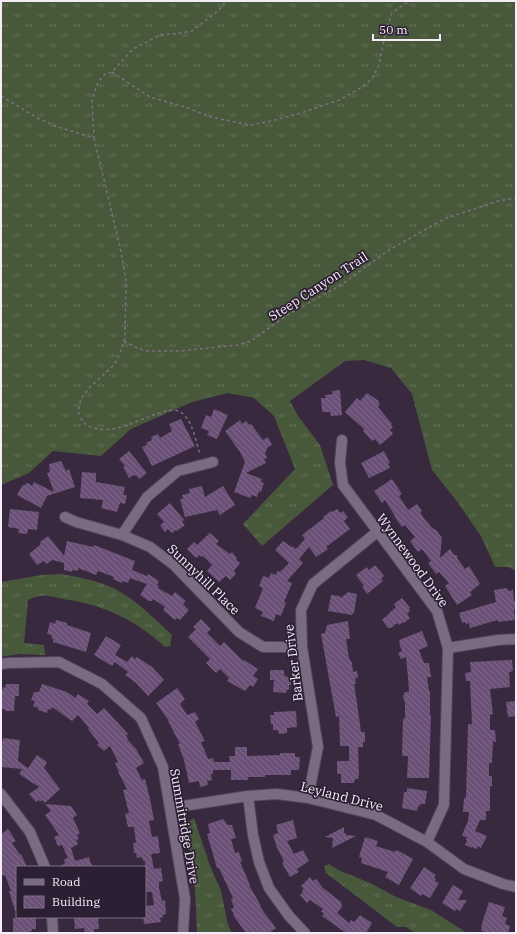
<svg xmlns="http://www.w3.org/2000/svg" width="517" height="934" font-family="'IBM Plex Serif',serif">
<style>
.grass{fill:url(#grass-tufts)}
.building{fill:url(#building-back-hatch)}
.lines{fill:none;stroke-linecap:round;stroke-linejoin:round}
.minor-casing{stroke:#524657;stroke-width:12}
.path{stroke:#7d7082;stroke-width:1.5;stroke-dasharray:3 3;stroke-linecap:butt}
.minor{stroke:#7b6b82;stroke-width:10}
.labels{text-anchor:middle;stroke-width:3.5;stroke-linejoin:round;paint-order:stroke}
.street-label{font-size:13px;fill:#f5ecf9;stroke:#2d1f33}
</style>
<defs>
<pattern id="grass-tufts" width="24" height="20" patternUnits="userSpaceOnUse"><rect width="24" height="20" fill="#48583a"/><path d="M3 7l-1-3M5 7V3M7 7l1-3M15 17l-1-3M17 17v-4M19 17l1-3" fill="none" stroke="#637057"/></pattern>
<pattern id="building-back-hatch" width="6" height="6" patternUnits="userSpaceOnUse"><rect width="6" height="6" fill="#6b5077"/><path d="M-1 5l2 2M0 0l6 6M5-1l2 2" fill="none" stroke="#81698b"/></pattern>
</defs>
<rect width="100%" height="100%" fill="#38293e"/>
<!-- grass -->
<path class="grass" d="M 1,1 L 516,1 L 516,571 L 508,567 L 495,567 L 481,536 L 456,500 L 432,470 L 412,394 L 391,368 L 364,360 L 345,361 L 290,401 L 298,416 L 320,445 L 333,485 L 262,546 L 243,524 L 295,469 L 274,416 L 254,398 L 228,393 L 192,402 L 131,429 L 101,456 L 53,451 L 29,473 L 1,485 Z
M 60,574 C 79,577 100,581 117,590 C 137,601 155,619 172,635 L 170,646 L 165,647 C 136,620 104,605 64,599 C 48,596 43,593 28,600 L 24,643 L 44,645 L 45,655 L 18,654 L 1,657 L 1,582 L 42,575 Z
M 194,818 L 209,863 L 221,891 L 228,925 L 232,933 L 197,933 L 195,889 L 187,832 L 188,822 Z
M 329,864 L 338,870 L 370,883 L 396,897 L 431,910 L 467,933 L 415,933 L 406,927 L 397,927 L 326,873 L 324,866 Z"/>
<!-- building -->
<path class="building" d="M 340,390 L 342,415 L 331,416 L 330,412 L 322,412 L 321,398 L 326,398 L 325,395 L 333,394 L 332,391 Z
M 367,393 L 379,401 L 378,402 L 380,404 L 378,407 L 392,424 L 391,425 L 393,427 L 390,430 L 393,434 L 380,445 L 375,439 L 372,441 L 363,431 L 364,429 L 345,412 L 357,398 L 360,401 Z
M 214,409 L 228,415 L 217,439 L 207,435 L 209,431 L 201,428 L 206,415 L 211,417 Z
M 181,419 L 195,446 L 152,466 L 142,447 L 147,445 L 146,443 L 152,440 L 151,437 L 158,434 L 160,438 L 172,431 L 169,424 Z
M 240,420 L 242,424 L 246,421 L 250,425 L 251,424 L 263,440 L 268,437 L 272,445 L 268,447 L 265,453 L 267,458 L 264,459 L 266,463 L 246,473 L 262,479 L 261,482 L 264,483 L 261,492 L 259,491 L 257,497 L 252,495 L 250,498 L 234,492 L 245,462 L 240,452 L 225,431 Z
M 129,451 L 147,473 L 139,479 L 136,475 L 135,476 L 134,475 L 129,478 L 123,467 L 125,466 L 119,459 Z
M 384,451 L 390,463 L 388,464 L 390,468 L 369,478 L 361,463 Z
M 61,461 L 66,471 L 69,469 L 75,487 L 47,496 L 41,508 L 17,495 L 22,486 L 28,483 L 32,486 L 34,482 L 54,492 L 47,473 L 50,472 L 49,464 Z
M 82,472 L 96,473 L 96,482 L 125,487 L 123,495 L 127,495 L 125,504 L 120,503 L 117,512 L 101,508 L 103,500 L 80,498 Z
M 392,479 L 402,494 L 399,496 L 408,510 L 417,504 L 422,511 L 420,512 L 423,517 L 432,528 L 436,530 L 442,538 L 440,558 L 450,549 L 454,555 L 457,555 L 457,558 L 465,569 L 469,566 L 480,584 L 470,592 L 472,595 L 457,605 L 445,586 L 449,583 L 439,572 L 436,574 L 428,563 L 431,561 L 422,549 L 418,552 L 410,541 L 415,537 L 405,525 L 402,527 L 394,516 L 395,516 L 385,500 L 382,503 L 374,491 Z
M 202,486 L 205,497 L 223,486 L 235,505 L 220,515 L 217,510 L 185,517 L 180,499 L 183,499 L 182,495 L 190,493 L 189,489 Z
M 170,503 L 184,520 L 182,522 L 185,525 L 177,531 L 176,530 L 172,533 L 168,529 L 165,532 L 160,525 L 164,522 L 157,514 Z
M 10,509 L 39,512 L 37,530 L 28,529 L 27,534 L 18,533 L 19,529 L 8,527 Z
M 337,509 L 340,513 L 343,511 L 348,517 L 344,521 L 350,529 L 326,547 L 328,549 L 316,557 L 309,547 L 299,559 L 303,563 L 287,581 L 292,583 L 284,602 L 286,603 L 281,616 L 276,614 L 274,621 L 261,616 L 263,612 L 255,608 L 263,588 L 259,586 L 263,576 L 269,578 L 271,573 L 276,575 L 277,571 L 280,572 L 289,563 L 275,550 L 283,541 L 291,547 L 292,546 L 296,549 L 305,539 L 302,535 L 324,518 L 323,517 L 331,511 L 332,512 Z
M 210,533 L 219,541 L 216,544 L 230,554 L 232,552 L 237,558 L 236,560 L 240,563 L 234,571 L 236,574 L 230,580 L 226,576 L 219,582 L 207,571 L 212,565 L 203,556 L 201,557 L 200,555 L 196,558 L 187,549 L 194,542 L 197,545 Z
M 48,536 L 64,556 L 67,541 L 93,547 L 94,545 L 135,561 L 132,570 L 147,576 L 148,574 L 159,581 L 157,585 L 159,586 L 158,588 L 172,596 L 175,592 L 186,601 L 183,604 L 189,610 L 180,620 L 177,618 L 175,620 L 163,610 L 165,607 L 153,599 L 152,601 L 149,601 L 140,595 L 147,584 L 130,578 L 128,583 L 123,581 L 122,583 L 113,579 L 114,577 L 98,571 L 96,575 L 78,568 L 78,571 L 72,570 L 72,572 L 64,570 L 64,563 L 52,560 L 47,564 L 44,561 L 37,565 L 29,554 L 41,544 L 40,542 Z
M 374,566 L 376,566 L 384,576 L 381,579 L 383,581 L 367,594 L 362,587 L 364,586 L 356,575 L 367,567 L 369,570 Z
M 507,588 L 508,591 L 513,590 L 514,601 L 516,601 L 516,609 L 514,610 L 515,620 L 498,622 L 498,620 L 470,628 L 469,623 L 466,624 L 465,622 L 462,623 L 459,613 L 496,602 L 494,590 Z
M 348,592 L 357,594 L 354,613 L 353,613 L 352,615 L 328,611 L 331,595 L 339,596 L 341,598 Z
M 402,598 L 410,608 L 409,609 L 410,611 L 407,614 L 410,618 L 404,623 L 403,622 L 399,625 L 397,623 L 391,628 L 388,628 L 382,620 L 396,607 L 394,604 Z
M 201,619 L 211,629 L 207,633 L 220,646 L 224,642 L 243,661 L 244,660 L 258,669 L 253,676 L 258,679 L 253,687 L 250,685 L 245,691 L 227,681 L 229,678 L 220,669 L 216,673 L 206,663 L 210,659 L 188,637 L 196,629 L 193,627 Z
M 56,620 L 67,623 L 67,625 L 91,633 L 86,652 L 53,642 L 53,639 L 51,638 L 52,635 L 47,634 L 50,622 L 55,624 Z
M 348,621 L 350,639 L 346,639 L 349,658 L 352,663 L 353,672 L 357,671 L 358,678 L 355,678 L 356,684 L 354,684 L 357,703 L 361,732 L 365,732 L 365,742 L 363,742 L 363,747 L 358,747 L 359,775 L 358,779 L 355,779 L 354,783 L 341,783 L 341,774 L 337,774 L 337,761 L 349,761 L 349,746 L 340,746 L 339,716 L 336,717 L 321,634 L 325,633 L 327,625 Z
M 422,631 L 428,646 L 419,650 L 424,663 L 429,663 L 431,677 L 427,677 L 429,691 L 430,691 L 430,715 L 431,715 L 429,778 L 407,778 L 408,756 L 402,756 L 403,719 L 405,718 L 405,703 L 403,696 L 405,692 L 409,692 L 408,677 L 406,657 L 401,659 L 398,653 L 402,651 L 399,643 L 400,643 L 399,640 Z
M 106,636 L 121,645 L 115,655 L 127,662 L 132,656 L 135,659 L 137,657 L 152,667 L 164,680 L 148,696 L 136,683 L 125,675 L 128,672 L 115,662 L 112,666 L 94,655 Z
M 512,660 L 513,671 L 509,672 L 510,687 L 490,689 L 493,714 L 490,715 L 490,730 L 495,730 L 496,742 L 493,741 L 492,763 L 489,763 L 489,776 L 492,776 L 492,786 L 490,786 L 490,811 L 486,811 L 486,820 L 480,820 L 475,831 L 487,836 L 481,848 L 478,846 L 477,849 L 472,847 L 472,848 L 465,845 L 467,840 L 466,840 L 467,838 L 462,835 L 468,821 L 469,812 L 463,812 L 464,798 L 466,798 L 468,724 L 472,724 L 470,681 L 466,681 L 465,673 L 471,672 L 470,662 Z
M 270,670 L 284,670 L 284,675 L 286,676 L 286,677 L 291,677 L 291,685 L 289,685 L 289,690 L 287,690 L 286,693 L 273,692 L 274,680 L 270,680 Z
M 6,684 L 19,684 L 19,696 L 15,696 L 14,711 L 5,711 L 5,709 L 1,709 L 1,689 L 3,689 L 3,687 L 5,688 Z
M 42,684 L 67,692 L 75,698 L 78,694 L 89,701 L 87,704 L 97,714 L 104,708 L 128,734 L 126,736 L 128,738 L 127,739 L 136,749 L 144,763 L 136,768 L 142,780 L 145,779 L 150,799 L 154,820 L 149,821 L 152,837 L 158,836 L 160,853 L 151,854 L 154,869 L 161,868 L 163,881 L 159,882 L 159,888 L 162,901 L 165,900 L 166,914 L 163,915 L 163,917 L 160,918 L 161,922 L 144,924 L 143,917 L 145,917 L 145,906 L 154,905 L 152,892 L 147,892 L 145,888 L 145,861 L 143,861 L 142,857 L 137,858 L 136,853 L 134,853 L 133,843 L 136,843 L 134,827 L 128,827 L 127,823 L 125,814 L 129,813 L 123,790 L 127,789 L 118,772 L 119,772 L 115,763 L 118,762 L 110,746 L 104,751 L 97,745 L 99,743 L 88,729 L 89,728 L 78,715 L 72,721 L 52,707 L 51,710 L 48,709 L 47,713 L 38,710 L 38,708 L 33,706 L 35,701 L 31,700 L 34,692 L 39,692 Z
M 177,688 L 185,699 L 180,704 L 187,715 L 195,712 L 199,719 L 195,722 L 205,741 L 201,742 L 208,759 L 213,758 L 214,762 L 230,762 L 229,756 L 235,756 L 235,747 L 247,747 L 247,756 L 280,755 L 280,753 L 295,753 L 295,757 L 300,757 L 299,770 L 291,770 L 291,775 L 265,775 L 265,777 L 248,777 L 248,780 L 231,780 L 231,770 L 213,770 L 213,774 L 211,774 L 212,780 L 207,781 L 208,785 L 200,787 L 199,781 L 189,783 L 184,760 L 178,744 L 180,744 L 168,721 L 169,721 L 156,703 Z
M 516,701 L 516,716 L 508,717 L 506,702 Z
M 296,711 L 297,727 L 287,728 L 287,733 L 279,734 L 278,730 L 273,730 L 273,724 L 271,724 L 270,715 L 274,715 L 274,712 Z
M 3,738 L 20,740 L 18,761 L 28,768 L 37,755 L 47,762 L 44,768 L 60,789 L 45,803 L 42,800 L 40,802 L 39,800 L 36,802 L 29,794 L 39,787 L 19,774 L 22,769 L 1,767 L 1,743 L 2,743 Z
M 407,788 L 427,791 L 425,804 L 420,804 L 420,806 L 418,806 L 417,811 L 402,808 L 404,792 L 407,792 Z
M 45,804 L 71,806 L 77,815 L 73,818 L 80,833 L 77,835 L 79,839 L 76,840 L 78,844 L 71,848 L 75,861 L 89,857 L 92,867 L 61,867 L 61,865 L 65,864 L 64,859 L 68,858 L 62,845 L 58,846 L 54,837 L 59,835 L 45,815 L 51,811 Z
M 223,819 L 228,825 L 232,825 L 236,838 L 231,839 L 235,853 L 239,852 L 242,862 L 240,862 L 250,885 L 249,885 L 261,906 L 260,907 L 276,928 L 269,933 L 246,933 L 233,915 L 234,914 L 231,909 L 234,907 L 231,900 L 233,898 L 219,868 L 217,868 L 207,834 L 210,833 L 208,824 Z
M 293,820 L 297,838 L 287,841 L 294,854 L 303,850 L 309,861 L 297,869 L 299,872 L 290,877 L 282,863 L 284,861 L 277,848 L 273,835 L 278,833 L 276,825 Z
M 344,827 L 344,833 L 346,833 L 346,835 L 356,836 L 332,848 L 333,838 L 325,837 Z
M 8,829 L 16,841 L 12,843 L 20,855 L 21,854 L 27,867 L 17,867 L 17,911 L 15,911 L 9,891 L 11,891 L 5,875 L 3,876 L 1,872 L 1,834 Z
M 365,837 L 378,841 L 376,846 L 395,852 L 396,850 L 399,851 L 413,859 L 399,885 L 385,877 L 388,872 L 361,863 L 362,858 L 359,857 Z
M 424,867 L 436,875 L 434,878 L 436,879 L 435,881 L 439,883 L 430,898 L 422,894 L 421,896 L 410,888 Z
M 310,877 L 313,881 L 316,879 L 323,888 L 341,902 L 342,907 L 337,913 L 349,923 L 351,920 L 354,922 L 360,915 L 372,923 L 366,933 L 346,933 L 322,916 L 324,913 L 321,912 L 323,909 L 310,900 L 307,903 L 300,895 L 303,892 L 302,890 L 304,889 L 301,886 Z
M 453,885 L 463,891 L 458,900 L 467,900 L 460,911 L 456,909 L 455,911 L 442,903 Z
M 489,902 L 505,907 L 502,916 L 507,918 L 505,924 L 510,926 L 508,933 L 482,933 L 483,931 L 481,931 L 482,923 Z
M 16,917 L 36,917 L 36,929 L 32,929 L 32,931 L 30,931 L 30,933 L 13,933 L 13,918 L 17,918 Z
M 74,917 L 98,917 L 99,929 L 94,929 L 94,933 L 85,933 L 84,928 L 75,929 Z"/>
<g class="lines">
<!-- minor casing -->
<g class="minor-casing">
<path id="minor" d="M 342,440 L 340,463 L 343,485 L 437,611 L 448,648 L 444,805 L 427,842
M 65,517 L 76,522 L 122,535 L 150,547 L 174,565 L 239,632 L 263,647 L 302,647
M 122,535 L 147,497 L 178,471 L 213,462
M 448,648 L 498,640 L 516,639
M 1,664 L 9,663 L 59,662 L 102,684 L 141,718 L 163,767 L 185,899 L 183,933
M 1,794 L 30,832 L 45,867
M 248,796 L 253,835 L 259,862 L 269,888 L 289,916 L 305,933
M 308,798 L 318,747 L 302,647 L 301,610 L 313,584 L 377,532
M 170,808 L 248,796 L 277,794 L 308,798 L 376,815 L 427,842 L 464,869 L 503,884 L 516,887
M 52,917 L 53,933"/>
</g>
<!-- path -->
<path class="path" d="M 112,72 L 150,97 L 185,107 L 211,117 L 250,125 L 267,122 L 301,113 L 339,100 L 364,86 L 373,77 L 379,65 L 385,35 L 392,13 L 404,4 L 412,1
M 1,96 L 39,119 L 58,127 L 94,138 L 92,100 L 98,82 L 105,74 L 112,72 L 133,49 L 160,35 L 174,34 L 192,31 L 219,10 L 226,1
M 94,138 L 120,247 L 126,280 L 125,338 L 120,353 L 114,365 L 89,388 L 81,399 L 78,411 C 79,414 81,419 83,422 C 112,448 164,398 182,413 C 193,422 196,442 200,455
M 124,341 L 137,348 L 148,351 L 179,351 L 238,345 L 251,341 L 287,315 L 341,285 L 389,250 L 444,219 L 498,201 L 516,198"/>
<!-- minor -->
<use href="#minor" class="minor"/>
</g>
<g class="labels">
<!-- street labels -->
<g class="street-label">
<text transform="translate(318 286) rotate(-33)" y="5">Steep Canyon Trail</text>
<text transform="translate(413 560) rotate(54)" y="5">Wynnewood Drive</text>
<text transform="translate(204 579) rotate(44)" y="5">Sunnyhill Place</text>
<text transform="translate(293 663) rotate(-97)" y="5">Barker Drive</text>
<text transform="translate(342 796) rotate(14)" y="5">Leyland Drive</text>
<text transform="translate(185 826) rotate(80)" y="5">Summitridge Drive</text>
</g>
</g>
<!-- border -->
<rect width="517" height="934" fill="none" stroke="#f5ecf9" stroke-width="4"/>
<!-- legend -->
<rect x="16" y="866" width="130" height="52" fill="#2d1f33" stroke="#7d7182"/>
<rect x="24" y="879" width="20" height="6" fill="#7b6b82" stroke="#7d7182"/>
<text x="52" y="886" font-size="12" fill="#f5ecf9">Road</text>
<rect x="24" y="896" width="20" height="12" fill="url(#building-back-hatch)" stroke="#7d7182"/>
<text x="52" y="906" font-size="12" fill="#f5ecf9">Building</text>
<!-- scale -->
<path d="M373 34v6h67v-6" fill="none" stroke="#f5ecf9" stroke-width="2"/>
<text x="379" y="34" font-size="12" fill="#f5ecf9" stroke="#2d1f33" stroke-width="3" paint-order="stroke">50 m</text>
</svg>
